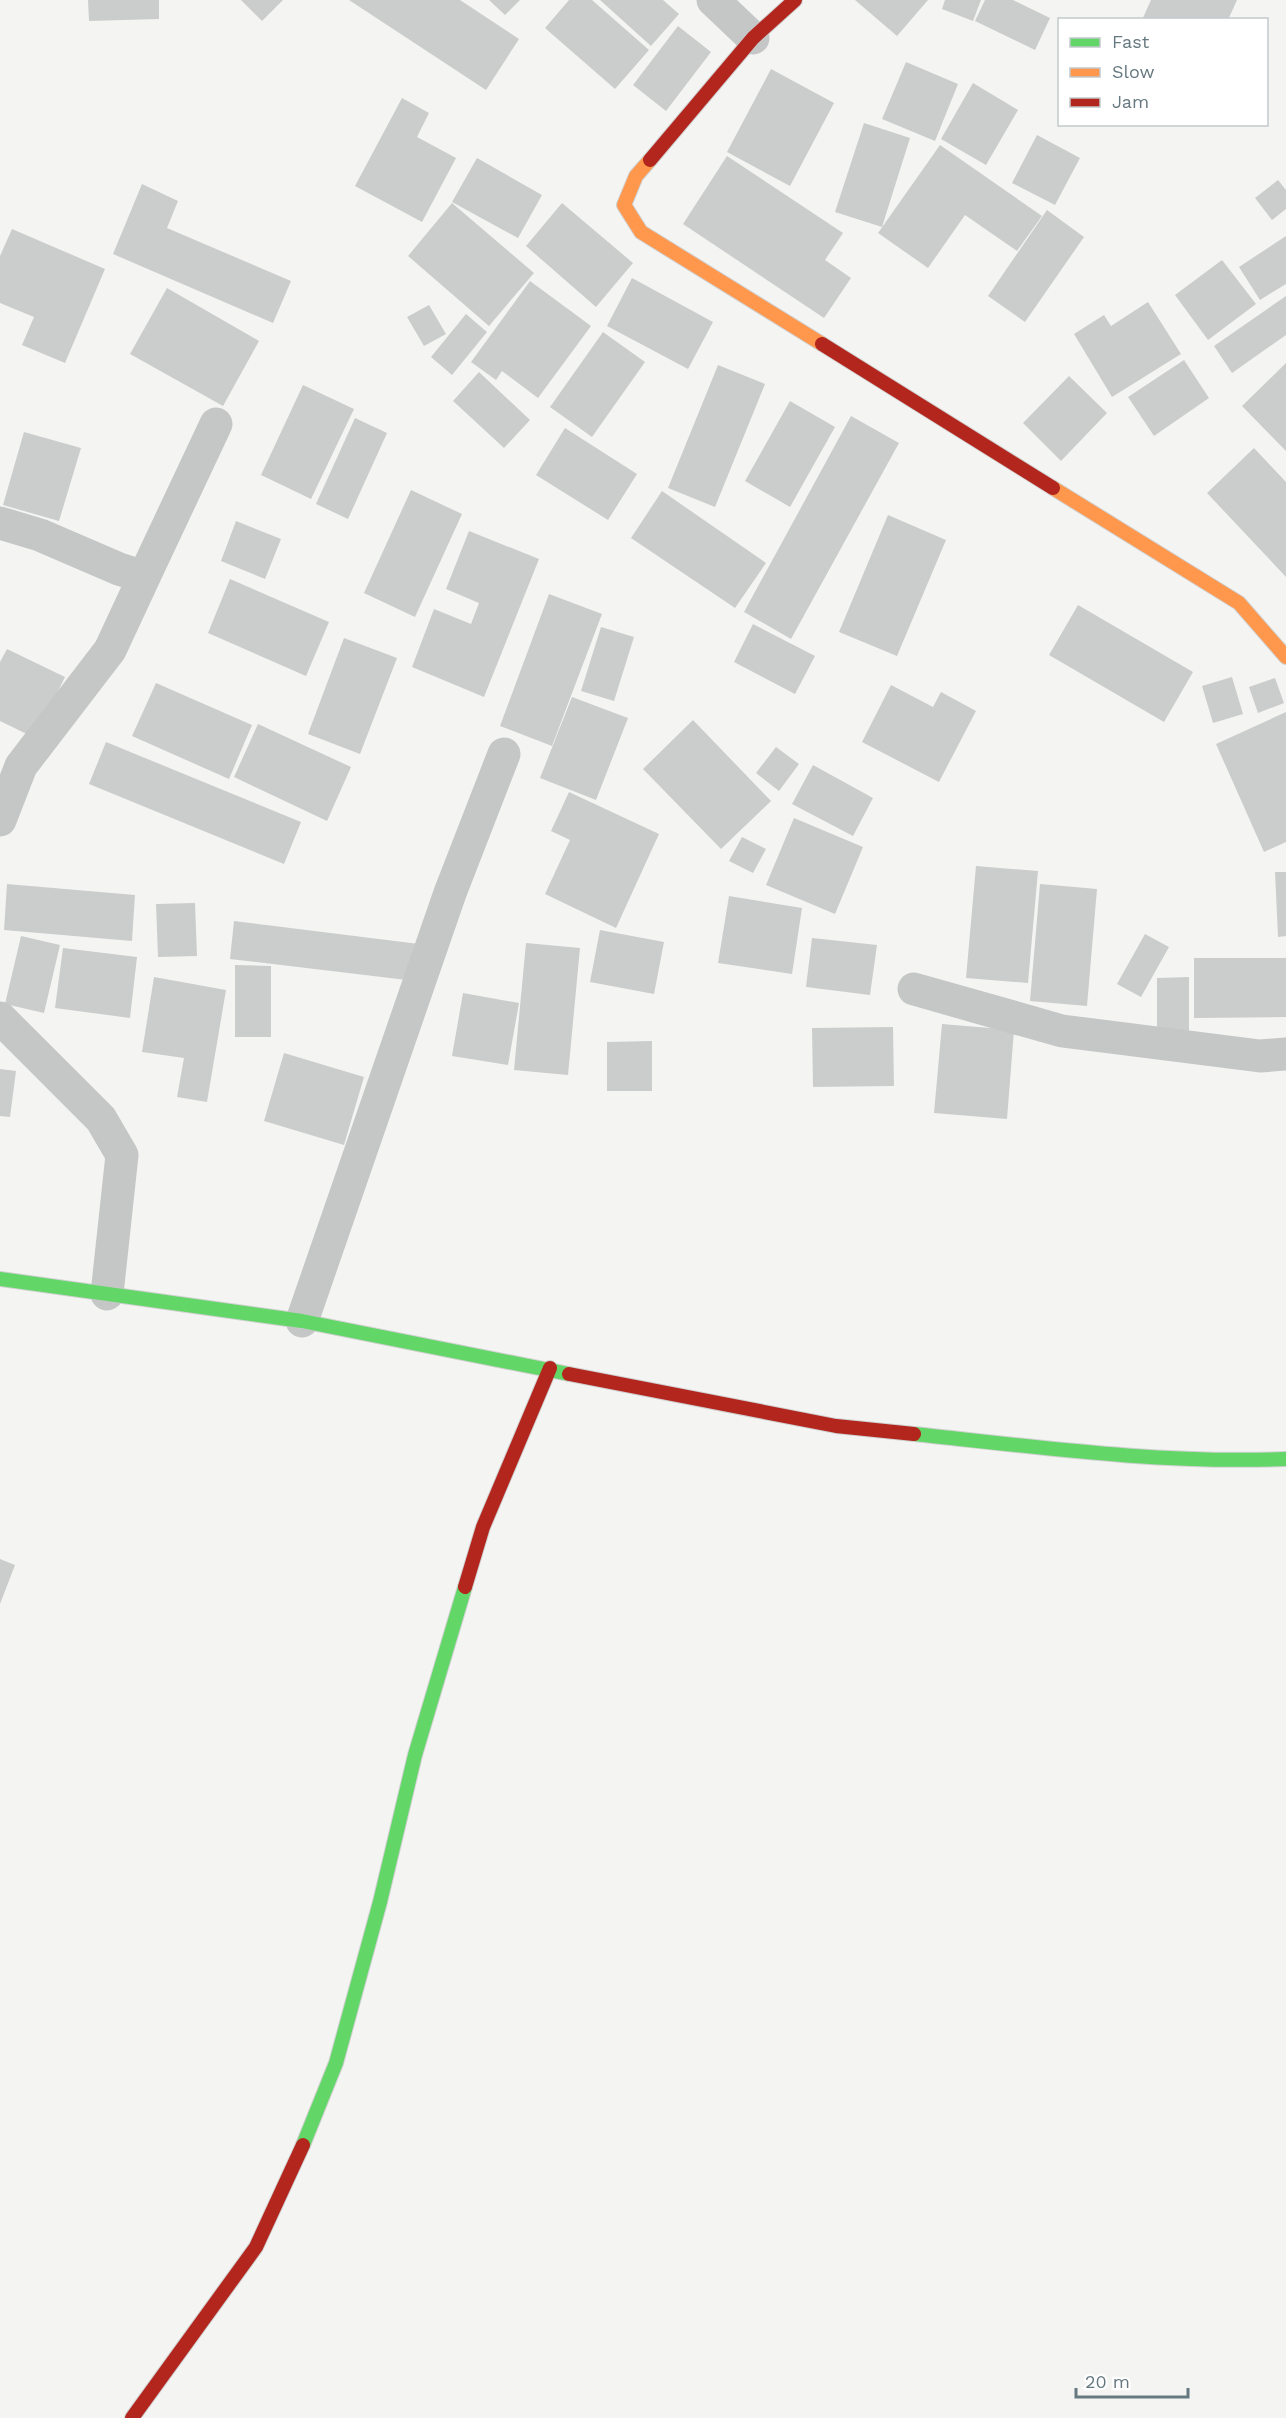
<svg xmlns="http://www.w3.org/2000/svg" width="1286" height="2418" font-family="'Work Sans',sans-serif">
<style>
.building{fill:#cbcccc}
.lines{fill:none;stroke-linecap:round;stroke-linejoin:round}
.fast-casing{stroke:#d0d1d1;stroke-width:16}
.slow-casing{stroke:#d0d1d1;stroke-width:16}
.jam-casing{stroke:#d0d1d1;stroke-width:16}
.street{stroke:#c5c7c7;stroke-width:33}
.fast{stroke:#63d668;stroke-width:14}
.slow{stroke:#ff974d;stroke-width:14}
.jam{stroke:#b3261e;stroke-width:14}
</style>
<rect width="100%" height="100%" fill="#f4f4f3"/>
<!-- building -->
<path class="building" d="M 88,0 L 159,0 L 159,19 L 89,21 Z
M 241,0 L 283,0 L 262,21 Z
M 349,0 L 460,0 L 519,39 L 486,90 Z
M 489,0 L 520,0 L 505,15 Z
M 569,0 L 592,0 L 649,50 L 615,89 L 545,28 Z
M 600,0 L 663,0 L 679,14 L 651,46 Z
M 855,0 L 928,0 L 897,36 Z
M 945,0 L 981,0 L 973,21 L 942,9 Z
M 985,0 L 1013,0 L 1050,18 L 1035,50 L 975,21 Z
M 1151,0 L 1237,0 L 1228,20 L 1142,20 Z
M 678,26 L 711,52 L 666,111 L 633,85 Z
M 906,62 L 958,84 L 935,141 L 882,119 Z
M 771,69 L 834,103 L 790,186 L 727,152 Z
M 973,83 L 1018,110 L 986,165 L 941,139 Z
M 402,98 L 429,113 L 417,137 L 456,158 L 422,222 L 355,186 Z
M 864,123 L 910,138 L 882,227 L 835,212 Z
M 1037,135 L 1080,158 L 1055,205 L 1012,183 Z
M 940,145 L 1042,216 L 1017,251 L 965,215 L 928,268 L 878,233 Z
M 727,156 L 843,233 L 825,260 L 851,278 L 824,318 L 683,224 Z
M 477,158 L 542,195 L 518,238 L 452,202 Z
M 1278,180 L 1286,190 L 1286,209 L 1272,220 L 1255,198 Z
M 142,184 L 178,201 L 167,228 L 291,281 L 273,323 L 113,254 Z
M 452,203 L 534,273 L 489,326 L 408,256 Z
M 562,203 L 633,263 L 596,307 L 526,246 Z
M 1047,210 L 1084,237 L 1025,322 L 988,296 Z
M 12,229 L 105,269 L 65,363 L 22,345 L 34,317 L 0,303 L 0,256 Z
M 1286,236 L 1286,284 L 1260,300 L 1239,267 Z
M 1222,260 L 1256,304 L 1208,340 L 1175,295 Z
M 632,278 L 713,322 L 688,369 L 607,326 Z
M 530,281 L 591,326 L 538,398 L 502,371 L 496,380 L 471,362 Z
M 167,288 L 259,341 L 223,406 L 130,354 Z
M 1286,296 L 1286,335 L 1232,373 L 1214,346 Z
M 1148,302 L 1181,354 L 1112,397 L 1074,334 L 1104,315 L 1111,326 Z
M 429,305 L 446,334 L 424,346 L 407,317 Z
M 466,314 L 487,332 L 452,375 L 431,357 Z
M 603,332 L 645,362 L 592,437 L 550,407 Z
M 1184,360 L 1209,398 L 1154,436 L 1128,397 Z
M 1286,363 L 1286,451 L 1242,406 Z
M 718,365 L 765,384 L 715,507 L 668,488 Z
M 479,372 L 530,420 L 504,448 L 453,401 Z
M 1069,376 L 1107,413 L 1061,461 L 1023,423 Z
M 303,385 L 354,409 L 311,499 L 261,475 Z
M 790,401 L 835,427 L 790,507 L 745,481 Z
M 851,416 L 899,443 L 791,639 L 744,612 Z
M 355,418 L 387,433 L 348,519 L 316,504 Z
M 565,428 L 637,474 L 608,520 L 536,475 Z
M 24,432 L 81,448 L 59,521 L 3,505 Z
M 1254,448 L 1286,482 L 1286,577 L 1207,493 Z
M 411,490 L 462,514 L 415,617 L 364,593 Z
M 662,491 L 766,563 L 735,608 L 631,538 Z
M 888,515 L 946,540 L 897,656 L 839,632 Z
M 236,521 L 281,539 L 265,579 L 221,561 Z
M 469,531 L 539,559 L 484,697 L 412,667 L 434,609 L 471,624 L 479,603 L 446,589 Z
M 230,579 L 329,622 L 306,676 L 208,633 Z
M 549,594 L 602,614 L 552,746 L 500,726 Z
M 1078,605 L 1193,672 L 1164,722 L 1049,655 Z
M 753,624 L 815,656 L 795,694 L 734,662 Z
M 601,627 L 634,637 L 614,701 L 581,691 Z
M 344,638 L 397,658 L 360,754 L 308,734 Z
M 7,649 L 65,677 L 35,738 L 0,721 L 0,662 Z
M 1232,677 L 1243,714 L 1213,723 L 1202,686 Z
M 1275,678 L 1284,703 L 1258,713 L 1249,687 Z
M 156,683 L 252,725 L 229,779 L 132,736 Z
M 891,685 L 933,707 L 941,692 L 976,711 L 939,782 L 862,742 Z
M 572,697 L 628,718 L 596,800 L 540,778 Z
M 1286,712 L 1286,842 L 1264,852 L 1216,744 Z
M 693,720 L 771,801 L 721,849 L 643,769 Z
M 258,724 L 351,767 L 327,821 L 234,777 Z
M 106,742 L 301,822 L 284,864 L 89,784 Z
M 776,747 L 799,764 L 779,791 L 756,773 Z
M 813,765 L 873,798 L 853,836 L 792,804 Z
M 569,792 L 659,834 L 616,928 L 545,894 L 570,840 L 551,831 Z
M 794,818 L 863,847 L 835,914 L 766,885 Z
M 742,837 L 766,849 L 753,873 L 729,861 Z
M 976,866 L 1038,871 L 1028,983 L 966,978 Z
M 1275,872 L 1286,872 L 1286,936 L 1278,937 Z
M 7,884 L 135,895 L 132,941 L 4,930 Z
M 1040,884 L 1097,889 L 1087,1006 L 1030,1001 Z
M 729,896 L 802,908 L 792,974 L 718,963 Z
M 195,903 L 197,956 L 158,957 L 156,904 Z
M 234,921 L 419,944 L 415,981 L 230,959 Z
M 600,930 L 664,942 L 654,994 L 590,982 Z
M 1145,934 L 1169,947 L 1141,997 L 1117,984 Z
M 21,936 L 60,945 L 44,1013 L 5,1004 Z
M 812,938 L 877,945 L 870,995 L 806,987 Z
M 526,943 L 580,948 L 568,1075 L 514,1070 Z
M 63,948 L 137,957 L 130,1018 L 55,1008 Z
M 1194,958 L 1286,958 L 1286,1017 L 1194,1018 Z
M 235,965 L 271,966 L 271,1037 L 235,1037 Z
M 154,977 L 226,990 L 207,1102 L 177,1097 L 184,1058 L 142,1052 Z
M 1189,977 L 1189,1033 L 1157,1033 L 1157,978 Z
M 463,993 L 519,1003 L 508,1065 L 452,1056 Z
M 942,1024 L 1014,1030 L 1007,1119 L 934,1113 Z
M 893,1027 L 894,1086 L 813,1087 L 812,1028 Z
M 652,1041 L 652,1091 L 607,1091 L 607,1042 Z
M 284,1053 L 364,1077 L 344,1145 L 264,1121 Z
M 0,1069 L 16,1071 L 10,1117 L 0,1116 Z
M 0,1559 L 15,1565 L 0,1604 Z"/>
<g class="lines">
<!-- fast casing -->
<g class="fast-casing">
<path id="fast" d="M 0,1279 L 302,1321 L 569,1374
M 914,1434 C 1037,1447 1162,1464 1286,1459
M 303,2145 L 336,2063 L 380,1902 L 415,1755 L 465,1587"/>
</g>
<!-- slow casing -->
<g class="slow-casing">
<path id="slow" d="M 650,160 L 636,176 L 624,205 L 641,232 L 822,344
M 1053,488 L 1239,603 L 1286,657"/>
</g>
<!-- jam casing -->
<g class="jam-casing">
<path id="jam" d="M 650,160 L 753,38 L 795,0
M 822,344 L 1053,488
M 569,1374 L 836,1426 L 914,1434
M 465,1587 L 483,1527 L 550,1368
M 132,2418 L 256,2247 L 303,2145"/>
</g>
<!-- street -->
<path class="street" d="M 713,0 L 753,38
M 0,523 L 40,535 L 119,569 L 144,577 L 110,650 L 21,766 L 0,820
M 144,577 L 216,424
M 914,989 L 1062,1031 L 1260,1056 L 1286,1054
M 0,1018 L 101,1119 L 122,1155 L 107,1294
M 302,1321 L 450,893 L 504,754"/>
<!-- fast -->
<use href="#fast" class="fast"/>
<!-- slow -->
<use href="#slow" class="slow"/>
<!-- jam -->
<use href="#jam" class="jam"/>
</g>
<!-- legend -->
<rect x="1058" y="18" width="210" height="108" fill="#ffffff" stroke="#c2c9cc" stroke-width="1.5"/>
<rect x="1070" y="38" width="30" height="9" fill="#63d668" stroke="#c2c9cc" stroke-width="1.5"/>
<text x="1112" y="48" font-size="18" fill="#677980">Fast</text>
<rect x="1070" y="68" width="30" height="9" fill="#ff974d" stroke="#c2c9cc" stroke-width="1.5"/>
<text x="1112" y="78" font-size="18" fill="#677980">Slow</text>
<rect x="1070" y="98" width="30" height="9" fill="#b3261e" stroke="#c2c9cc" stroke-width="1.5"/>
<text x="1112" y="108" font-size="18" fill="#677980">Jam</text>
<!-- scale -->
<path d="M1076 2388v9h112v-9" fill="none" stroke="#677980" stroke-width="3"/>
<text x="1085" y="2388" font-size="18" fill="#677980" stroke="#ffffff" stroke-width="4.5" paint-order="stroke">20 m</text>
</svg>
